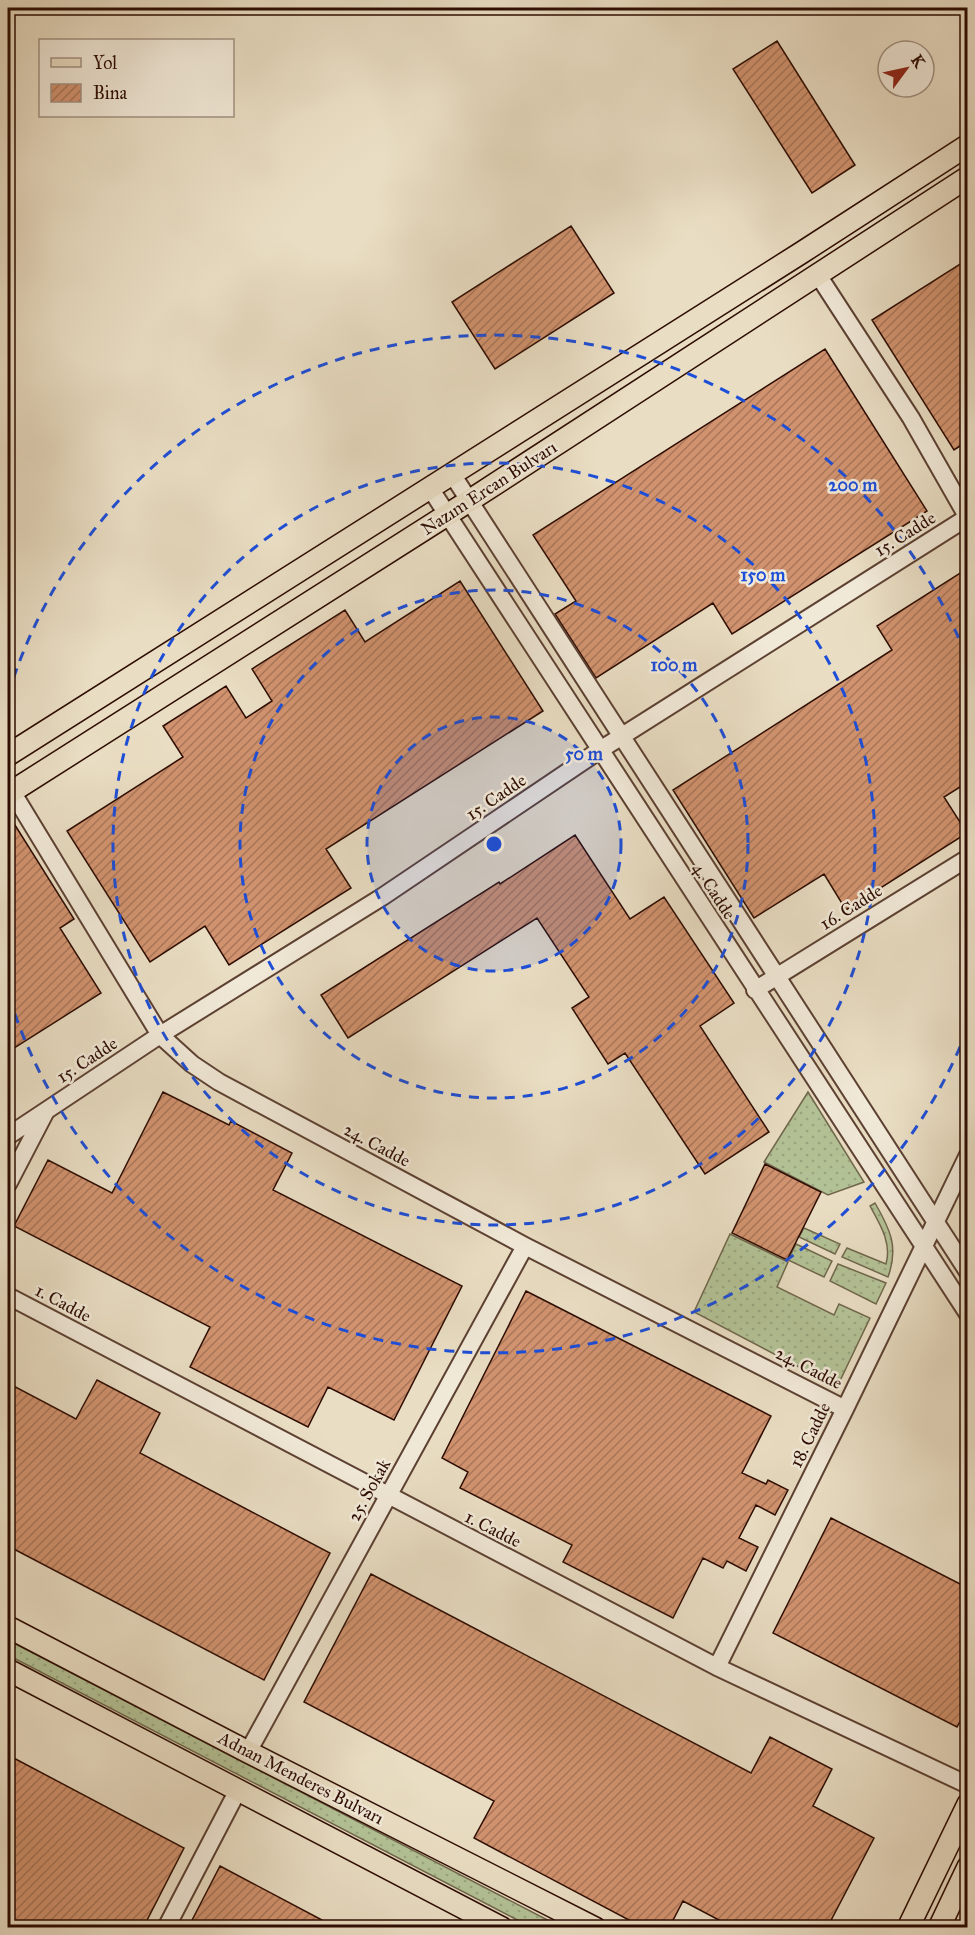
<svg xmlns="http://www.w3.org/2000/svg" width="975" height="1935" font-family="'IM FELL Great Primer',serif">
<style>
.grass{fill:url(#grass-dots);stroke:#70674c;stroke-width:1.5}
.building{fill:url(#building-hatch);stroke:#2d0c02;stroke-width:1.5}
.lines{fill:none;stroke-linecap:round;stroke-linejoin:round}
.minor-casing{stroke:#5c4032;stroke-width:20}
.major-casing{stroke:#2d0c02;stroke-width:24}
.minor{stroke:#f1e9d8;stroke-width:16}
.major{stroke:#e9ddc3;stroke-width:21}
.ring{fill:none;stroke:#1d4ed8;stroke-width:3;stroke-dasharray:10 8}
.labels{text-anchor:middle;stroke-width:5;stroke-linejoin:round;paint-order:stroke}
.street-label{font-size:18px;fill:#2d0c02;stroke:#f1e9d8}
.centre{fill:#1d4ed8;stroke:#f1e9d8;stroke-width:3}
.ring-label{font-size:18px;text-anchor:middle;font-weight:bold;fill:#1d4ed8;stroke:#f1e9d8;stroke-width:5;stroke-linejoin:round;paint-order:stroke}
</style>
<defs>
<pattern id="grass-dots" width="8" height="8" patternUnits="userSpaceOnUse" patternTransform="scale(1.5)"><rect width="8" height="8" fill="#b3c296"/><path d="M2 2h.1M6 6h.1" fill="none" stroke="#9aa680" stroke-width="1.8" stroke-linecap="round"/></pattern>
<pattern id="building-hatch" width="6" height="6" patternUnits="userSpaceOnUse" patternTransform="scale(1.5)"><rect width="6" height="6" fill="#d1936f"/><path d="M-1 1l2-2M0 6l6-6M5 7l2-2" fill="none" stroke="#aa7659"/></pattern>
</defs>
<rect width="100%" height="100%" fill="#e9ddc3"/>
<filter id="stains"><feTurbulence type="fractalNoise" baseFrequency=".00333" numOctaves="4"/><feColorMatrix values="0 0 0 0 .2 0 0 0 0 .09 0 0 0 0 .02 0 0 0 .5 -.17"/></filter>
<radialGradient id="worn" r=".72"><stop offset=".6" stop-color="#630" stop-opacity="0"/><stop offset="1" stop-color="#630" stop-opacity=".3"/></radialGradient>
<!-- grass -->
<path class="grass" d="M 808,1092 L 864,1182 L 828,1195 L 764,1162 Z
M 875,1203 C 890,1229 899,1247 888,1277 L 842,1257 L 847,1248 L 886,1264 C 892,1243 880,1224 870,1206 Z
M 804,1228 L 840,1244 L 835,1254 L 799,1237 Z
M 730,1234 L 788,1262 L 777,1287 L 834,1315 L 839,1304 L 870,1318 L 837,1387 L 694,1312 Z
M 796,1244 L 832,1261 L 824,1277 L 788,1260 Z
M 838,1264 L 886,1283 L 876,1304 L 830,1281 Z
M 8,1640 L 561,1927 L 531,1927 L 8,1655 Z"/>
<!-- building -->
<path class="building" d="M 777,41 L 855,165 L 812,193 L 733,69 Z
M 571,226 L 614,293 L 495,369 L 452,302 Z
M 968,259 L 968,441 L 954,450 L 872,320 Z
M 825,349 L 927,511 L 732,634 L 713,603 L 596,678 L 555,614 L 576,601 L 533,535 Z
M 968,568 L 968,782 L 944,797 L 967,833 L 846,910 L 824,874 L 754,918 L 673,790 L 892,650 L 877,626 Z
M 460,581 L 543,711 L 326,849 L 351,888 L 229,965 L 205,926 L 150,962 L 67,831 L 183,757 L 163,726 L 226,686 L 246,718 L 272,701 L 252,669 L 345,610 L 365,642 Z
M 8,814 L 74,919 L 60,928 L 101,993 L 8,1052 Z
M 575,835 L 630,919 L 664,897 L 734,1003 L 700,1026 L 769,1132 L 705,1174 L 625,1053 L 608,1064 L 572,1008 L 589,997 L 537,918 L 348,1038 L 321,995 L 499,882 L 500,884 Z
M 163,1092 L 229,1125 L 231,1121 L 292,1153 L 273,1190 L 462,1286 L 394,1420 L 328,1387 L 308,1427 L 190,1367 L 210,1327 L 14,1226 L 48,1160 L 112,1193 Z
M 765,1164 L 821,1192 L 787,1260 L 732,1233 Z
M 526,1291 L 771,1416 L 742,1473 L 766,1484 L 768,1480 L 788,1490 L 775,1515 L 756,1505 L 739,1538 L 758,1547 L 746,1571 L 727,1561 L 723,1568 L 703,1558 L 673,1618 L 563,1562 L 572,1545 L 460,1488 L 468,1472 L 442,1458 Z
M 97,1380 L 160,1413 L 140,1453 L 330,1553 L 264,1680 L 8,1546 L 8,1383 L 76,1419 Z
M 831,1518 L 968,1588 L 968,1707 L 957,1727 L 773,1633 Z
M 371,1574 L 751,1773 L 770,1737 L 832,1769 L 813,1806 L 874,1838 L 827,1928 L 734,1928 L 683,1901 L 669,1928 L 644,1928 L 474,1838 L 494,1801 L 304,1702 Z
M 8,1755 L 184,1848 L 143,1928 L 8,1928 Z
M 220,1866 L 337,1928 L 188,1928 Z"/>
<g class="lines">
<!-- minor casing -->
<g class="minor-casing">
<path id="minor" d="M 818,275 L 911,418 L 968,518
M 452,474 L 968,1272
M 430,488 L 968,1314
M 8,785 L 160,1035 L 192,1064 L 219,1082 L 525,1246 L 845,1409
M 755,990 L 968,858
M 8,1136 L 160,1035 L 382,897 L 600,750 L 968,517
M 8,1184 L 46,1111
M 8,1296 L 717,1667 L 968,1785
M 717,1667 L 845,1409 L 968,1155
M 248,1752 L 525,1246
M 166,1928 L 238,1790"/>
</g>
<!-- major casing -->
<g class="major-casing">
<path id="major" d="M 8,755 L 801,253 L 968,145
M 8,794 L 469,501 L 968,177
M 8,1627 L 248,1752 L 595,1928
M 8,1670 L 502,1928
M 908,1928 L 968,1804
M 939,1928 L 968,1867"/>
</g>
<!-- minor -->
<use href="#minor" class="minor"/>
<!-- major -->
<use href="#major" class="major"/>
</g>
<!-- distance rings -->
<circle cx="494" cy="844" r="127" fill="#1d4ed8" fill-opacity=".12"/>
<g class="ring">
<circle cx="494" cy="844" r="127"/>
<circle cx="494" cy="844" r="254"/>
<circle cx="494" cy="844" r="381"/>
<path d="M967 1030A508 508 0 0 1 8 993M8 695A508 508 0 0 1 967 658"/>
</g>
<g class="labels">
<!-- street labels -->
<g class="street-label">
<text transform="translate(489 488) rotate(-33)" y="6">Nazım Ercan Bulvarı</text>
<text transform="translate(905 534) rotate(-32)" y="6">15. Cadde</text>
<text transform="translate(496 797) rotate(-34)" y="6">15. Cadde</text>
<text transform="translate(714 891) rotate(57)" y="6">4. Cadde</text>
<text transform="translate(851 907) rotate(-32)" y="6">16. Cadde</text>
<text transform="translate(87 1060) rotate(-33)" y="6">15. Cadde</text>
<text transform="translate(377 1145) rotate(28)" y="6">24. Cadde</text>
<text transform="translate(63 1303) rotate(28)" y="6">1. Cadde</text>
<text transform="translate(809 1368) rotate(27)" y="6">24. Cadde</text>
<text transform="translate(810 1435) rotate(-64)" y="6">18. Cadde</text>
<text transform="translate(369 1490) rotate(-61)" y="6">25. Sokak</text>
<text transform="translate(493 1529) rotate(27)" y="6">1. Cadde</text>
<text transform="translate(301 1778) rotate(27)" y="6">Adnan Menderes Bulvarı</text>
</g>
</g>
<circle cx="494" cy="844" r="9" class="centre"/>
<g class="ring-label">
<text x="853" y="491">200 m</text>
<text x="763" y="581">150 m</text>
<text x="674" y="671">100 m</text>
<text x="584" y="760">50 m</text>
</g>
<!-- margin -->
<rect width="975" height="1935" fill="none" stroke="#e9ddc3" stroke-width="30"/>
<rect x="9" y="9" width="957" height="1917" fill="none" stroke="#2d0c02" stroke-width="3"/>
<rect x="15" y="15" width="945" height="1905" fill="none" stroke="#2d0c02" stroke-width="1.5"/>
<!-- legend -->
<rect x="39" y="39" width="195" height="78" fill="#f1e9d8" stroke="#a39182" stroke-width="1.5"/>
<rect x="51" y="58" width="30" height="9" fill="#e9ddc3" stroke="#a39182" stroke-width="1.5"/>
<text x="93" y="69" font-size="18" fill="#2d0c02">Yol</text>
<rect x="51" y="84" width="30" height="18" fill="url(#building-hatch)" stroke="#a39182" stroke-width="1.5"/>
<text x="93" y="99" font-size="18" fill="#2d0c02">Bina</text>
<!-- north arrow -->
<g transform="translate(906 69) rotate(57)"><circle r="28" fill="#f1e9d8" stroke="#a39182" stroke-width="1.5"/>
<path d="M0-4.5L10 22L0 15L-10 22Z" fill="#8f2418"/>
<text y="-9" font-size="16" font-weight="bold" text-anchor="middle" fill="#2d0c02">K</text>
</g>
<rect width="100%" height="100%" filter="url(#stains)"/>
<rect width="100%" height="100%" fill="url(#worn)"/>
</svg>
